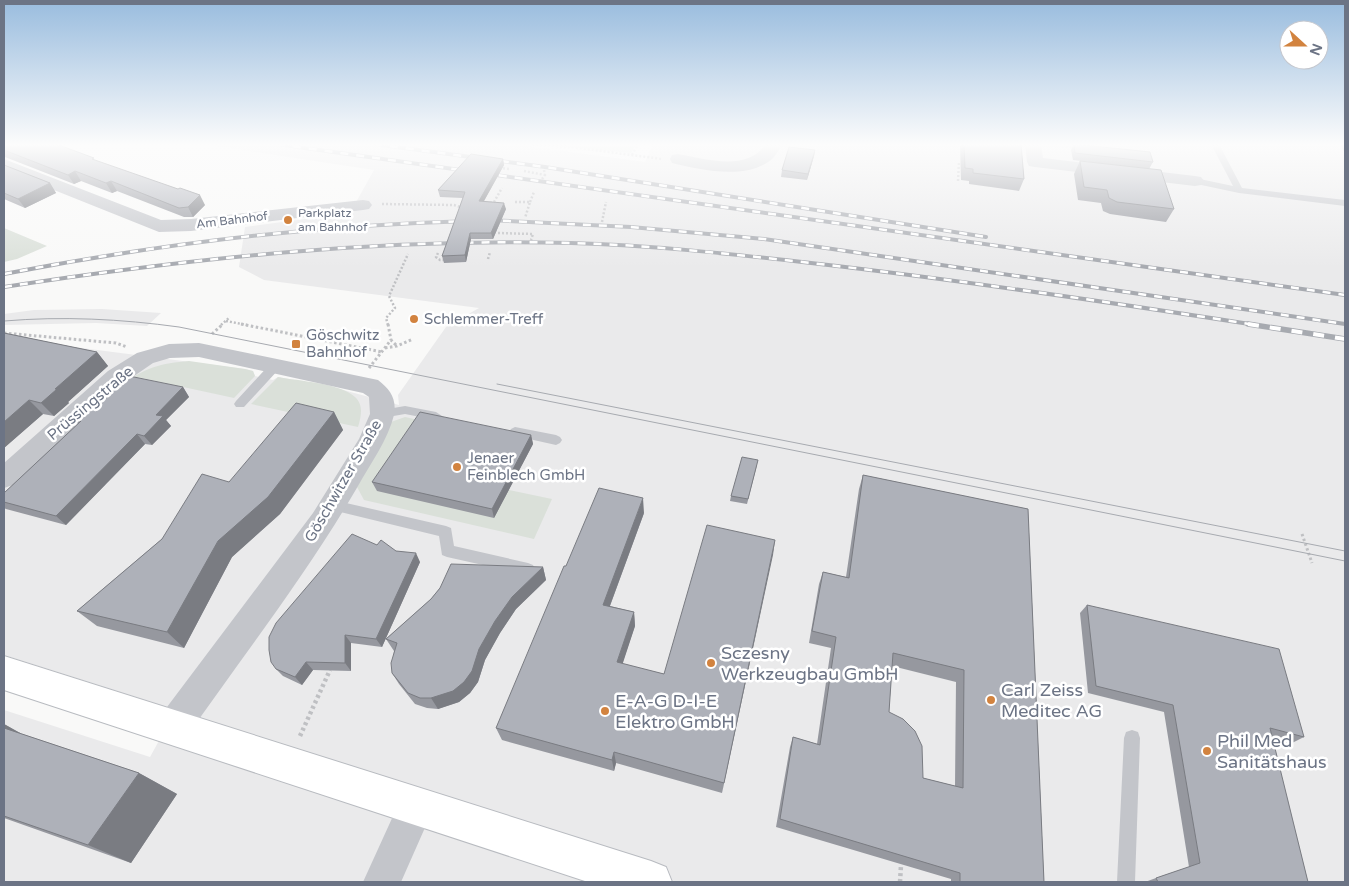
<svg xmlns="http://www.w3.org/2000/svg" width="1349" height="886" font-family="'Varela Round',sans-serif">
<style>
.built{fill:#eaeaeb}
.green{fill:#dae0d9}
.lines{fill:none;stroke-linecap:round;stroke-linejoin:round}
.secondary-casing{stroke:#b8bbc0;stroke-width:2}
.path-far2{stroke:#bfc0c3;stroke-width:2.5;stroke-dasharray:2 2;stroke-linecap:butt}
.path-far1{stroke:#bfc0c3;stroke-width:3;stroke-dasharray:2.5 2.5;stroke-linecap:butt}
.path{stroke:#bfc0c3;stroke-width:4.5;stroke-dasharray:3 3;stroke-linecap:butt}
.service{fill:#c3c5ca;fill-rule:evenodd}
.minor{fill:#c3c5ca;fill-rule:evenodd}
.secondary{fill:#fff;fill-rule:evenodd}
.tram{stroke:#a7aab0;stroke-width:1}
.rail-far1-casing{stroke:#a7aab0;stroke-width:4}
.rail-casing{stroke:#a7aab0;stroke-width:5.5}
.rail-far1{stroke:#fff;stroke-width:2.5;stroke-dasharray:8;stroke-linecap:butt}
.rail{stroke:#fff;stroke-width:4;stroke-dasharray:11;stroke-linecap:butt}
.wall{fill:#96989f;fill-rule:evenodd}
.shaded-wall{fill:#7a7c82}
.building{fill:#aeb1b9;stroke:#7a7c82;fill-rule:evenodd}
.poi-dot{fill:#d2833f;stroke:#fff;stroke-width:2}
.labels{text-anchor:middle;stroke-width:5;stroke-linejoin:round;paint-order:stroke}
.far-poi-label{font-size:12px;fill:#6c7485;stroke:#fff;text-anchor:start}
.far-street-label{font-size:12px;fill:#6c7485;stroke:#fff}
.poi-label{font-size:15px;fill:#6c7485;stroke:#fff;text-anchor:start}
.street-label{font-size:15px;fill:#6c7485;stroke:#fff}
.near-poi-label{font-size:18px;fill:#6c7485;stroke:#fff;text-anchor:start}
</style>
<rect width="100%" height="100%" fill="#f9f9f8"/>
<!-- built -->
<path class="built" d="M 203,144 L 511,144 L 645,162 L 653,144 L 1345,144 L 1345,882 L 4,882 L 4,710 L 150,757 L 176,710 L 4,655 L 4,338 L 245,369 L 253,371 L 255,376 L 273,380 L 278,377 L 332,387 L 399,405 L 398,395 L 446,327 L 479,308 L 264,280 L 239,267 L 245,227 L 350,213 L 374,170 Z
M 102,309 L 161,313 L 147,326 L 96,323 L 4,325 L 4,314 L 34,310 Z"/>
<!-- green -->
<path class="green" d="M 538,144 L 636,144 L 631,153 Z
M 4,228 L 47,246 L 17,259 L 4,262 Z
M 189,361 L 245,369 L 253,371 L 255,376 L 234,398 L 137,377 L 122,386 C 142,368 162,363 189,361 Z
M 278,377 C 298,381 340,383 355,397 C 364,405 361,417 358,427 L 251,404 Z
M 405,417 L 423,421 L 509,490 L 552,499 L 534,539 L 364,500 L 357,487 L 391,422 Z"/>
<g class="lines">
<!-- secondary casing -->
<g class="secondary-casing">
<path id="secondary" d="M 4,656 L 651,861 L 666,867 L 672,882 L 588,882 L 4,690 Z"/>
</g>
<!-- path-far2 -->
<path class="path-far2" d="M 524,144 L 571,147 L 662,159
M 1062,146 L 1076,148
M 632,155 L 638,144
M 499,168 L 510,169
M 524,171 L 545,175
M 542,179 L 545,175 L 544,170
M 958,181 L 959,161
M 515,202 L 530,202 L 525,218
M 530,202 L 534,192
M 490,203 L 494,202 L 502,188
M 382,204 L 454,205 L 463,208
M 602,222 L 606,202
M 498,233 L 533,234 L 531,240
M 438,253 L 436,257 L 440,260 L 448,260
M 488,259 L 490,252
M 226,321 L 247,325
M 221,325 L 230,317
M 388,325 L 386,318 L 395,308 L 389,296 L 408,254"/>
<!-- path-far1 -->
<path class="path-far1" d="M 241,324 L 382,352
M 388,324 L 391,340
M 4,333 L 116,343 L 127,347
M 212,334 L 223,324
M 385,348 L 397,346 L 413,339
M 369,368 L 391,340 L 397,346
M 1302,534 L 1312,563"/>
<!-- path -->
<path class="path" d="M 300,736 L 330,670
M 900,882 L 901,865"/>
<!-- service -->
<path class="service" d="M 1211,144 L 1219,144 L 1242,188 L 1345,200 L 1345,206 L 1239,193 L 1192,183 L 1191,181 L 1195,178 L 1233,186 Z
M 275,362 L 281,366 L 279,369 L 244,407 L 236,407 L 234,404 L 236,401 L 271,363 Z
M 405,406 L 436,412 L 442,416 L 436,420 L 405,414 L 382,418 L 376,414 L 382,410 Z
M 515,427 L 556,435 L 560,437 L 562,440 L 560,443 L 556,445 L 511,435 L 509,432 L 511,429 Z
M 333,500 L 446,526 L 451,528 L 454,546 L 528,563 L 533,565 L 535,569 L 533,573 L 528,575 L 447,557 L 442,555 L 439,536 L 328,509 L 326,505 L 328,501 Z
M 1132,730 L 1138,732 L 1140,738 L 1135,882 L 1117,882 L 1124,738 L 1126,732 Z"/>
<!-- minor -->
<path class="minor" d="M 766,144 L 782,144 C 779,149 776,156 771,160 C 745,180 701,170 672,163 L 670,159 L 672,155 L 678,154 C 706,159 747,172 766,144 Z
M 1025,144 L 1041,144 L 1043,158 L 1195,176 L 1201,177 L 1204,181 L 1201,185 L 1195,186 L 1035,167 L 1029,166 L 1027,162 Z
M 4,159 L 161,220 L 191,219 L 363,200 L 369,201 L 372,205 L 369,209 L 363,210 L 191,231 L 159,232 L 4,170 Z
M 199,343 L 378,380 C 390,389 397,399 394,415 C 388,440 370,464 358,486 C 307,574 243,656 185,739 L 173,744 L 161,739 L 156,727 L 161,715 L 313,513 L 359,439 L 370,414 L 369,397 L 363,393 L 199,357 L 170,358 L 153,363 L 124,383 L 13,485 L 4,488 L 4,463 L 108,371 L 137,353 L 169,344 Z
M 417,787 L 430,792 L 435,805 L 401,882 L 363,882 L 404,792 Z"/>
<!-- secondary -->
<use href="#secondary" class="secondary"/>
<!-- tram -->
<path class="tram" d="M 4,321 C 63,316 121,319 179,327 L 1345,561
M 497,384 L 1345,551"/>
<!-- rail-far1 casing -->
<g class="rail-far1-casing">
<path id="rail-far1" d="M 277,144 L 1345,295
M 374,144 L 545,167 L 986,237
M 487,220 L 631,227 L 764,239 L 1345,324
M 4,274 C 159,244 313,225 470,221
M 4,287 C 192,258 381,238 571,243 C 651,245 731,254 811,263 C 960,280 1108,302 1256,325"/>
</g>
<!-- rail casing -->
<g class="rail-casing">
<path id="rail" d="M 1248,324 L 1345,339"/>
</g>
<!-- rail-far1 -->
<use href="#rail-far1" class="rail-far1"/>
<!-- rail -->
<use href="#rail" class="rail"/>
</g>
<!-- wall -->
<path class="wall" d="M 4,144 L 95,160 L 205,205 L 193,217 L 184,217 L 117,191 L 112,193 L 81,181 L 74,184 L 5,157 L 4,158 Z
M 960,144 L 1021,144 L 1024,179 L 1019,191 L 969,184 L 969,181 L 961,180 Z
M 1074,144 L 1153,162 L 1149,169 L 1073,160 L 1071,150 Z
M 1340,144 L 1345,144 L 1345,153 L 1340,145 Z
M 815,150 L 814,156 L 807,180 L 781,177 L 782,170 Z
M 503,159 L 504,165 L 484,201 L 506,209 L 493,239 L 471,239 L 466,262 L 444,263 L 442,256 L 463,198 L 440,197 L 438,190 Z
M 1080,161 L 1174,209 L 1166,222 L 1110,214 L 1103,211 L 1101,203 L 1078,200 L 1074,174 Z
M 4,165 L 50,183 L 56,193 L 25,208 L 4,199 Z
M 4,333 L 97,352 L 108,366 L 68,402 L 69,403 L 54,416 L 43,414 L 4,448 Z
M 183,387 L 189,397 L 166,420 L 171,426 L 152,445 L 145,444 L 66,525 L 6,509 L 4,508 L 4,493 L 78,424 L 75,420 L 78,417 L 75,413 L 101,403 Z
M 334,412 L 343,430 L 280,514 L 232,557 L 184,648 L 97,626 L 77,611 L 229,482 Z
M 531,435 L 533,444 L 494,518 L 377,491 L 372,482 Z
M 757,465 L 747,504 L 730,501 L 731,496 Z
M 863,475 L 1028,509 L 1044,882 L 951,882 L 951,879 L 776,827 L 790,747 L 793,737 L 817,744 L 831,648 L 809,643 L 819,584 L 823,572 L 846,577 L 859,489 ZM 892,666 L 956,682 L 955,786 L 923,778 L 889,712 Z
M 644,513 L 610,606 L 634,612 L 635,626 L 622,664 L 664,674 L 775,540 L 722,793 L 616,763 L 614,771 L 502,740 L 496,728 L 566,566 Z
M 377,545 L 396,551 L 420,562 L 382,647 L 351,643 L 351,671 L 313,670 L 302,685 L 283,676 L 276,669 Z
M 543,567 L 546,580 L 516,609 L 500,633 L 485,660 L 478,682 L 470,693 L 459,702 L 438,709 L 427,708 L 415,704 L 399,684 L 392,673 L 394,651 L 386,639 L 431,599 L 440,588 Z
M 1087,605 L 1304,737 L 1292,743 L 1272,739 L 1308,882 L 1145,882 L 1156,878 L 1189,867 L 1164,712 L 1088,693 L 1080,613 Z
M 4,724 L 20,733 L 19,733 L 139,773 L 177,794 L 131,863 L 4,818 Z"/>
<!-- shaded-wall -->
<path class="shaded-wall" d="M 815,150 L 814,156 L 807,180 L 808,174 Z
M 503,159 L 504,165 L 480,208 L 479,201 Z
M 75,171 L 81,181 L 74,184 L 68,175 Z
M 111,181 L 117,191 L 112,193 L 106,183 Z
M 50,183 L 56,193 L 25,208 L 18,199 Z
M 200,195 L 205,205 L 193,217 L 188,207 Z
M 504,203 L 506,209 L 493,239 L 491,233 Z
M 470,233 L 471,239 L 466,262 L 465,255 Z
M 97,352 L 108,366 L 68,402 L 69,403 L 54,416 L 41,403 L 55,389 Z
M 183,387 L 189,397 L 166,420 L 171,426 L 152,445 L 144,436 L 156,415 Z
M 29,400 L 43,414 L 4,448 L 4,422 Z
M 334,412 L 343,430 L 280,514 L 232,557 L 184,648 L 167,632 L 218,541 Z
M 137,434 L 145,444 L 66,525 L 56,516 Z
M 531,435 L 533,444 L 494,518 L 492,509 Z
M 643,498 L 644,513 L 605,619 L 603,605 Z
M 775,540 L 773,555 L 722,793 L 724,783 Z
M 416,553 L 420,562 L 382,647 L 376,639 Z
M 543,567 L 546,580 L 516,609 L 500,633 L 485,660 L 478,682 L 470,693 L 459,702 L 438,709 L 431,698 L 479,649 L 495,621 L 512,597 Z
M 634,612 L 635,626 L 619,675 L 617,662 Z
M 345,635 L 351,643 L 351,671 L 345,663 Z
M 306,662 L 313,670 L 302,685 L 295,677 Z
M 4,724 L 20,733 L 13,741 L 4,736 Z
M 614,752 L 616,763 L 614,771 L 612,760 Z
M 139,773 L 177,794 L 131,863 L 88,845 Z"/>
<!-- building -->
<path class="building" d="M 4,144 L 56,144 L 94,158 L 92,159 L 178,189 L 180,188 L 200,195 L 188,207 L 179,208 L 111,181 L 106,183 L 75,171 L 68,175 L 4,150 Z
M 964,144 L 1021,144 L 1024,179 L 973,173 L 973,169 L 965,168 Z
M 1074,144 L 1150,152 L 1153,162 L 1075,153 Z
M 789,147 L 815,150 L 808,174 L 782,170 Z
M 471,154 L 503,159 L 479,201 L 504,203 L 491,233 L 470,233 L 465,255 L 442,256 L 465,192 L 438,190 Z
M 1080,161 L 1161,170 L 1174,209 L 1117,202 L 1109,198 L 1107,190 L 1084,187 Z
M 4,165 L 50,183 L 18,199 L 4,193 Z
M 4,333 L 97,352 L 55,389 L 57,389 L 41,403 L 29,400 L 4,422 Z
M 129,376 L 183,387 L 156,415 L 163,416 L 144,436 L 137,434 L 56,516 L 4,502 L 4,493 L 81,421 L 75,420 L 81,415 L 75,413 L 90,400 L 101,403 Z
M 296,403 L 334,412 L 268,497 L 218,541 L 167,632 L 77,611 L 162,539 L 202,474 L 229,482 Z
M 420,412 L 531,435 L 492,509 L 372,482 Z
M 742,457 L 758,460 L 748,499 L 731,496 Z
M 863,475 L 1028,509 L 1044,882 L 960,882 L 960,873 L 780,819 L 793,737 L 820,745 L 836,637 L 812,631 L 823,572 L 849,578 ZM 893,653 L 964,670 L 963,788 L 923,778 L 922,746 L 915,731 L 903,719 L 889,712 Z
M 599,488 L 643,498 L 603,605 L 634,612 L 617,662 L 664,674 L 707,525 L 775,540 L 724,783 L 614,752 L 612,760 L 496,728 L 564,566 L 566,566 Z
M 352,534 L 377,545 L 381,540 L 396,551 L 416,553 L 376,639 L 345,635 L 345,663 L 306,662 L 295,677 L 276,669 L 271,662 L 269,650 L 269,637 L 276,623 Z
M 451,564 L 543,567 L 512,597 L 495,621 L 479,649 L 472,671 L 464,682 L 453,691 L 431,698 L 420,698 L 408,693 L 392,673 L 391,663 L 397,643 L 386,639 L 431,599 L 440,588 Z
M 1087,605 L 1279,649 L 1304,737 L 1270,728 L 1308,882 L 1158,882 L 1156,878 L 1200,863 L 1173,705 L 1096,686 Z
M 4,728 L 139,773 L 88,845 L 4,816 Z"/>
<!-- sky -->
<linearGradient id="sky" x2="0" y2="1"><stop stop-color="#99bcde"/><stop offset="0.54" stop-color="#fcfcfc"/><stop offset="1" stop-color="#fcfcfc" stop-opacity="0"/></linearGradient>
<rect width="1349" height="268" fill="url(#sky)"/>
<!-- markers -->
<g class="poi-dot">
<circle cx="288" cy="220" r="5"/>
<circle cx="414" cy="319" r="5"/>
<rect x="291" y="339" width="10" height="10" rx="2.5"/>
<circle cx="457" cy="467" r="5"/>
<circle cx="711" cy="663" r="5"/>
<circle cx="991" cy="700" r="5"/>
<circle cx="605" cy="711" r="5"/>
<circle cx="1207" cy="751" r="5"/>
</g>
<g class="labels">
<!-- far-poi labels -->
<g class="far-poi-label">
<text x="298" y="217">Parkplatz<tspan x="298" dy="14">am Bahnhof</tspan></text>
</g>
<!-- far-street labels -->
<g class="far-street-label">
<text transform="translate(232 220) rotate(-7)" y="4">Am Bahnhof</text>
</g>
<!-- poi labels -->
<g class="poi-label">
<text x="424" y="324">Schlemmer-Treff</text>
<text x="306" y="340">Göschwitz<tspan x="306" dy="17">Bahnhof</tspan></text>
<text x="467" y="463">Jenaer<tspan x="467" dy="17">Feinblech GmbH</tspan></text>
</g>
<!-- street labels -->
<g class="street-label">
<text transform="translate(90 403) rotate(-40)" y="5">Prüssingstraße</text>
<text transform="translate(343 481) rotate(-60)" y="5">Göschwitzer Straße</text>
</g>
<!-- near-poi labels -->
<g class="near-poi-label">
<text x="721" y="659">Sczesny<tspan x="721" dy="21">Werkzeugbau GmbH</tspan></text>
<text x="1001" y="696">Carl Zeiss<tspan x="1001" dy="21">Meditec AG</tspan></text>
<text x="615" y="707">E-A-G D-I-E<tspan x="615" dy="21">Elektro GmbH</tspan></text>
<text x="1217" y="747">Phil Med<tspan x="1217" dy="21">Sanitätshaus</tspan></text>
</g>
</g>
<!-- border -->
<rect width="1349" height="886" fill="none" stroke="#6c7485" stroke-width="10"/>
<!-- north arrow -->
<g transform="translate(1304 45) rotate(111)"><circle r="24" fill="#ffffff" stroke="#c4c7ce"/>
<path d="M0-4L9 19L0 12L-9 19Z" fill="#d2833f"/>
<text y="-8" font-size="14" font-weight="bold" text-anchor="middle" fill="#6c7485">N</text>
</g>
</svg>
